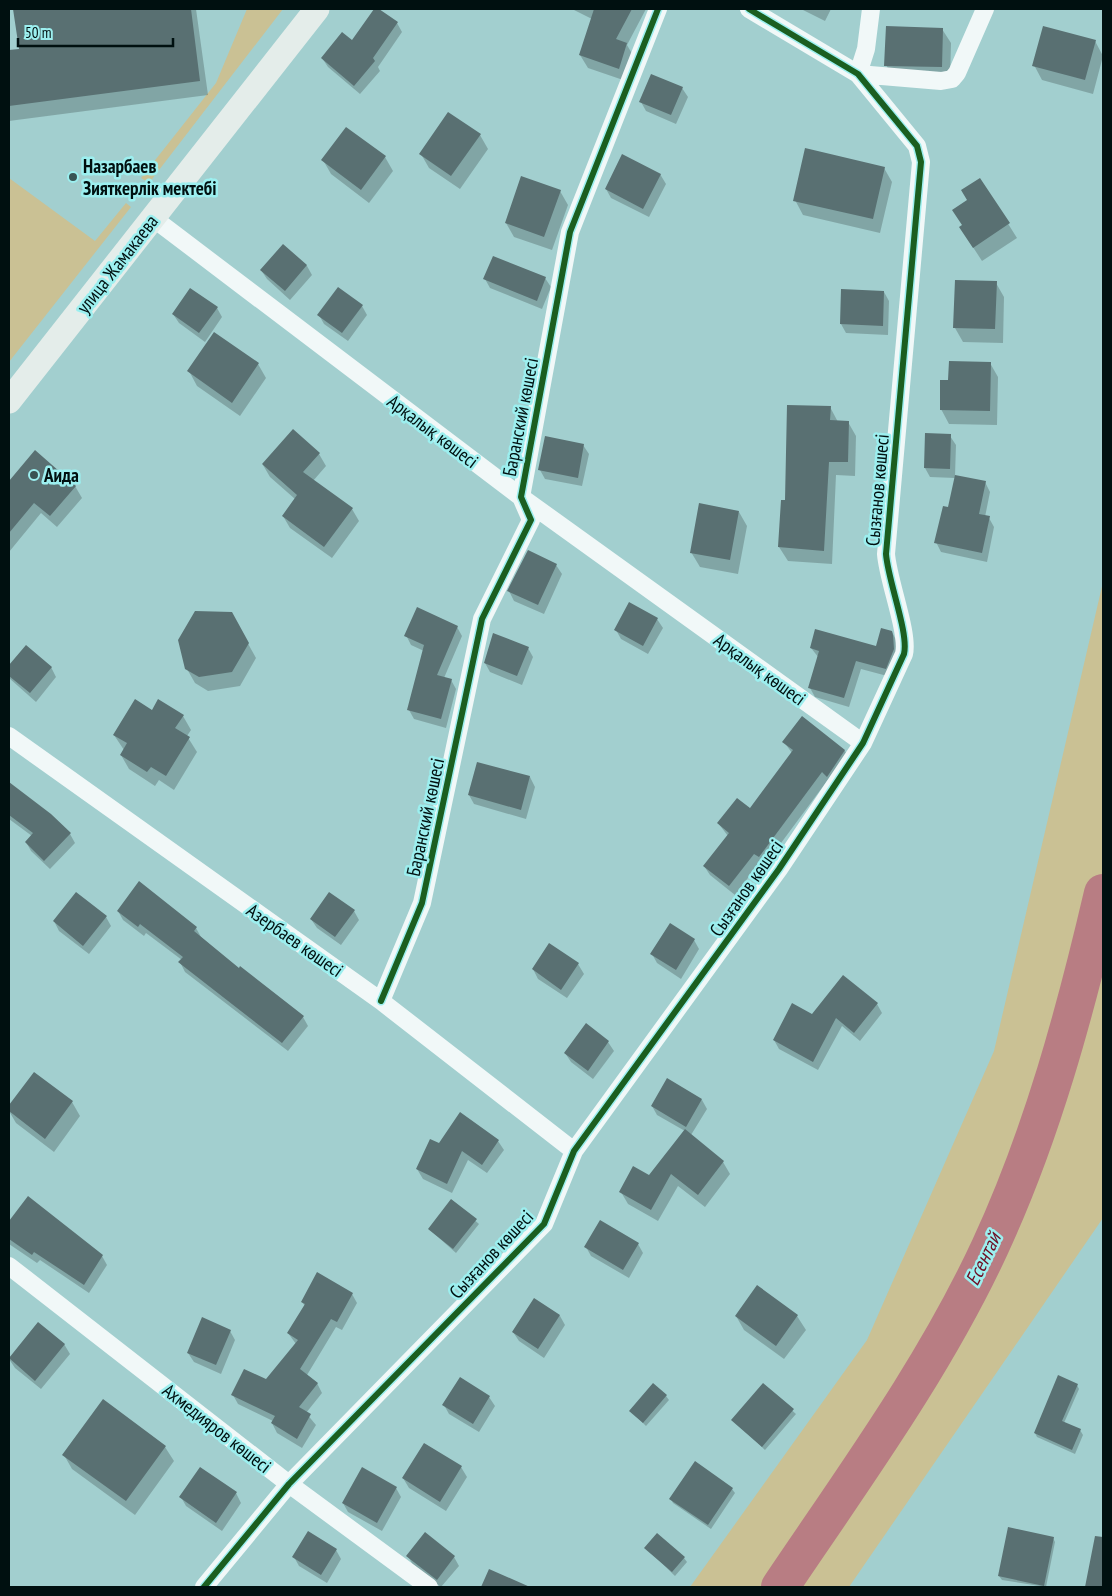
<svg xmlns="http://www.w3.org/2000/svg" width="1112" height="1596" font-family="'PT Sans Narrow',sans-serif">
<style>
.green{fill:#cac194}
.shadow{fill:#0003}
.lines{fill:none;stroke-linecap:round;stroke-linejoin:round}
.river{stroke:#b87d83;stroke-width:38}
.building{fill:#597072}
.street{stroke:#f1f8f8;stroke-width:18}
.secondary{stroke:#e4edea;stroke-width:25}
.cycleway-casing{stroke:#9cefef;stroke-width:9}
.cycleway{stroke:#1b5e20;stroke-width:6}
.poi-dot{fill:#395353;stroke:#9cefef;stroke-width:2}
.labels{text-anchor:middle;stroke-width:5;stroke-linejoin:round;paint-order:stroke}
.poi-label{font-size:19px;font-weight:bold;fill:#001010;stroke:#9cefef;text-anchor:start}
.street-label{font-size:19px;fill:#001010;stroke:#9cefef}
.water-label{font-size:20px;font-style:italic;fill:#6f0c22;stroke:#9cefef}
</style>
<rect width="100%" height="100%" fill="#a2cfcf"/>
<!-- green -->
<path class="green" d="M 247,9 L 283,9 L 149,183 L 141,178 L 216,83 Z
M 9,178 L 95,241 L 126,203 L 131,207 L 9,362 Z
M 1103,582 L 1103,1218 L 849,1587 L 690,1587 L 867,1340 L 994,1051 Z"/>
<!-- shadow -->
<path class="shadow" d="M 14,9 L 196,9 L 208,95 L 9,121 L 9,51 L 20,50 Z
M 375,9 L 397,23 L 402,32 L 378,67 L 380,71 L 360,94 L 328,67 L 322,58 L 352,42 Z
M 572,9 L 646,9 L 627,45 L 634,57 L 626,81 L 588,68 L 580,55 L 592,19 Z
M 801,9 L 831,9 L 825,21 Z
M 942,29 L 951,43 L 950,81 L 894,79 L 886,65 Z
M 1095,41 L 1103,56 L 1093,94 L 1042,80 L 1034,65 Z
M 682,88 L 688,97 L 676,124 L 646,111 L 641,102 Z
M 480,135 L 488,149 L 460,189 L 429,168 L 421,154 Z
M 385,157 L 393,171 L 369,203 L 331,174 L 323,160 Z
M 884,168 L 892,182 L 880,233 L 803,215 L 795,200 Z
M 660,174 L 666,184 L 649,217 L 611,198 L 606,189 Z
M 980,179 L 1017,238 L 982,261 L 969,241 L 963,226 L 969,201 Z
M 560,191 L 568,205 L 552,250 L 514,237 L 506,223 Z
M 283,246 L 307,266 L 312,275 L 290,300 L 267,279 L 261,270 Z
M 545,278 L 551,287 L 542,309 L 490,288 L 485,279 Z
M 996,283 L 1004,297 L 1003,343 L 963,342 L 955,328 Z
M 884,292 L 889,301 L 888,335 L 846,333 L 841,324 Z
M 362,306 L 367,315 L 348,341 L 324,324 L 319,315 Z
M 217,308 L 222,317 L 205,342 L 179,323 L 173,314 Z
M 990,363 L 998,377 L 997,425 L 949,424 L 941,409 L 949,381 Z
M 258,364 L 266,378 L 240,416 L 197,386 L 189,371 Z
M 830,407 L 838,422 L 848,422 L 856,436 L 855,476 L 836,475 L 832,564 L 788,561 L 779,547 L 786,501 Z
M 950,436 L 956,445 L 955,476 L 985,482 L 990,492 L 985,517 L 989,518 L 994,527 L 987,562 L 941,552 L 936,542 L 949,508 L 955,478 L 930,477 L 925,468 Z
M 583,445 L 589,454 L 582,486 L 545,479 L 540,470 Z
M 319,454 L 326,466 L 313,481 L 352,509 L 359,521 L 332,558 L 290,528 L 283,516 L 295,499 L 270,477 L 263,465 Z
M 12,484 L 75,486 L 82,498 L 57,527 L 41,513 L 9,552 L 9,487 Z
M 739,512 L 747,526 L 738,574 L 700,567 L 691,552 Z
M 556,565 L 562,574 L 544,614 L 514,601 L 509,591 Z
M 231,613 L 256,658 L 240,686 L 208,691 L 195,683 L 187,669 Z
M 657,619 L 663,628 L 648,654 L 621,639 L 616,630 Z
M 457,627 L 462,636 L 444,678 L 451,680 L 456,689 L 446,728 L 414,719 L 409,710 L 424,651 L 411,645 L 406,635 Z
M 892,632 L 897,642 L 899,655 L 891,677 L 861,669 L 849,707 L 815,697 L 810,688 L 819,658 L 811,648 L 877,647 Z
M 26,647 L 51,667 L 56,677 L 36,702 L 9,678 L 9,667 Z
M 528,648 L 533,657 L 522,685 L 490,672 L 485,663 Z
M 152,711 L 183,716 L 191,730 L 187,736 L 197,752 L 174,790 L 159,780 L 155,786 L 129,769 L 121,755 L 124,750 L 114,735 Z
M 802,718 L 845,751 L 850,760 L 827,781 L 764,866 L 760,862 L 735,895 L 710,875 L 704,866 L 728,836 L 718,823 L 751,810 L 792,753 L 784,742 Z
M 530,777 L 535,787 L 526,819 L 474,804 L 469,795 Z
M 9,784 L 50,815 L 70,834 L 75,843 L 50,869 L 31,851 L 26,842 L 32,836 L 9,819 Z
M 118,911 L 196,928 L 201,937 L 239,970 L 241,968 L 303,1017 L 308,1026 L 288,1051 L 185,972 L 180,962 L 182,960 L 146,933 L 144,936 L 123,920 Z
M 354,911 L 359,920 L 341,945 L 317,928 L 311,919 Z
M 106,917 L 111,926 L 89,954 L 59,931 L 54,921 Z
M 694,940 L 699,949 L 681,979 L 657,963 L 652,954 Z
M 550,945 L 578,964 L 584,974 L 567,998 L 538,979 L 533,969 Z
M 877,1004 L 882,1013 L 860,1041 L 842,1026 L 818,1070 L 779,1049 L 774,1040 L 813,1015 Z
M 586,1025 L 608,1042 L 614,1051 L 593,1079 L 571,1062 L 565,1053 Z
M 34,1073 L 72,1102 L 80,1116 L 54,1152 L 16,1123 L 9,1111 L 9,1107 Z
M 702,1100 L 707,1109 L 691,1135 L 723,1162 L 730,1174 L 705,1207 L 678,1186 L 658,1221 L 628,1204 L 621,1192 L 649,1177 L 685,1131 L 657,1115 L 652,1106 Z
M 498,1141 L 504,1150 L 487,1173 L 468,1160 L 452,1193 L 423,1179 L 417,1169 L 439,1145 Z
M 28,1198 L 102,1256 L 107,1265 L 89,1293 L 40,1260 L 37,1263 L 9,1244 L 9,1223 Z
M 452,1200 L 479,1224 L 456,1253 L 429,1229 Z
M 638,1244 L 643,1253 L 629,1278 L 591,1256 L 586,1247 Z
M 352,1294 L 357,1303 L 342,1330 L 336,1327 L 307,1375 L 317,1383 L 322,1393 L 306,1413 L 316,1425 L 302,1448 L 277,1433 L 272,1423 L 273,1421 L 238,1404 L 233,1395 L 267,1381 L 296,1344 L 288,1333 L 305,1306 L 302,1302 Z
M 534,1300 L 560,1316 L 565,1325 L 544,1358 L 519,1341 L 513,1332 Z
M 736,1316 L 797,1316 L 806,1330 L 784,1359 L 744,1330 Z
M 38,1323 L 64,1344 L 70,1354 L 41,1389 L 15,1368 L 9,1359 Z
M 230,1331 L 235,1340 L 221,1374 L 194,1362 L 188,1353 Z
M 763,1384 L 796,1414 L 765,1450 L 733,1420 Z
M 1077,1385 L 1079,1389 L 1064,1423 L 1080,1430 L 1083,1435 L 1075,1454 L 1037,1437 L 1035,1433 Z
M 666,1396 L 669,1400 L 646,1426 L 631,1411 Z
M 489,1397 L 495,1406 L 479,1432 L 449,1414 L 444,1405 Z
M 103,1401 L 165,1447 L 174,1461 L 135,1515 L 72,1469 L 64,1455 Z
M 425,1444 L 461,1467 L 467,1477 L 446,1511 L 409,1488 L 403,1478 Z
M 695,1463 L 732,1489 L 735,1493 L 711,1529 L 673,1503 L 671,1499 Z
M 396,1488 L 401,1497 L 382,1531 L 348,1512 L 343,1503 Z
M 236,1493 L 241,1503 L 222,1531 L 186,1506 L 181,1497 Z
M 1053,1538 L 1055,1542 L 1046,1587 L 1002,1580 L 999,1576 Z
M 646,1548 L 684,1558 L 687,1562 L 675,1576 Z
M 1094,1549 L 1103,1550 L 1103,1587 L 1086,1587 Z
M 336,1550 L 341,1559 L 327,1583 L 299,1566 L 294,1557 Z
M 408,1556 L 454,1557 L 459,1566 L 441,1587 L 413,1565 Z"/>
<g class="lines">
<!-- river -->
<path class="river" d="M 780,1587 C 854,1477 934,1368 990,1247 C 1042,1135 1075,1013 1103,893"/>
</g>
<!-- building -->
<path class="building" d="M 13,9 L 191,9 L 200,81 L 9,106 L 9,50 L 19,49 Z
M 374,9 L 379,9 L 398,22 L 373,58 L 375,61 L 354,86 L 321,58 L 342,32 L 352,40 Z
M 594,9 L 632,9 L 616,39 L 627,43 L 619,69 L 579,55 Z
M 886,26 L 943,28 L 942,67 L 884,66 Z
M 1043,26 L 1096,40 L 1085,80 L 1032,66 Z
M 651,74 L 683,87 L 671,115 L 639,102 Z
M 448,112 L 481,134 L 451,176 L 419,154 Z
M 346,127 L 386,156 L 361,190 L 321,160 Z
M 805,148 L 885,167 L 873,219 L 793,201 Z
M 622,154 L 661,174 L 643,209 L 605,189 Z
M 521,176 L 561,190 L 544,237 L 505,223 Z
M 980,178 L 1010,223 L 973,248 L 959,227 L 962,225 L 952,210 L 967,200 L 961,190 Z
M 283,244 L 307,265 L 285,291 L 260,270 Z
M 493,256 L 546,277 L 537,301 L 483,279 Z
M 955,280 L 997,281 L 995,329 L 953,328 Z
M 338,287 L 363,305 L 342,333 L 317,315 Z
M 190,288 L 218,307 L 199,333 L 172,314 Z
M 841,289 L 884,291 L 883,326 L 840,324 Z
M 214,332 L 259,363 L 232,403 L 187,371 Z
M 949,361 L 991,362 L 990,411 L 940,410 L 940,380 L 948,380 Z
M 787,405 L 831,406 L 830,420 L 849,421 L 848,462 L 829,462 L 824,551 L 778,547 L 781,500 L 785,500 Z
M 293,429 L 320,453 L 303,472 L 353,508 L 324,547 L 282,516 L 297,495 L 262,464 Z
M 925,433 L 951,434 L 950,469 L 924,468 Z
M 545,436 L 584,444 L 578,478 L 538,470 Z
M 35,450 L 76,486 L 50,516 L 34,503 L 9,533 L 9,481 Z
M 955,475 L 986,481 L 979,514 L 990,516 L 982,553 L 934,543 L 943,506 L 948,507 Z
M 699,503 L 739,511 L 730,560 L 690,553 Z
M 528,550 L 557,564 L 538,605 L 507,591 Z
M 629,602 L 658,618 L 643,646 L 614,630 Z
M 417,607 L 458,626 L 437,675 L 452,679 L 441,719 L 407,710 L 424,645 L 404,636 Z
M 195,611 L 232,612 L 249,643 L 232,672 L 199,677 L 185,669 L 178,640 Z
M 881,628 L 892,631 L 893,635 L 894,649 L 886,669 L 856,661 L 844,698 L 808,688 L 819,651 L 810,648 L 815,629 L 876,646 Z
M 493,633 L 529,647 L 517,676 L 484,663 Z
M 26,645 L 52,667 L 30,693 L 9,676 L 9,665 Z
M 135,699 L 152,710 L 158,699 L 184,715 L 175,728 L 190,737 L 166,776 L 151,767 L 147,772 L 120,755 L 127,743 L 113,735 Z
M 802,716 L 845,750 L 827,777 L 822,772 L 759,857 L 754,854 L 729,886 L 703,866 L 729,833 L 717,823 L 737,798 L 750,808 L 793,750 L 782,742 Z
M 477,762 L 530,776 L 521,810 L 468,795 Z
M 9,782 L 51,814 L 71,833 L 44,861 L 25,842 L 33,833 L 9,815 Z
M 139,881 L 197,927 L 194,931 L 239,968 L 240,966 L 304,1016 L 282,1043 L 178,962 L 183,957 L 140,924 L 138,927 L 117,911 Z
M 76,892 L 107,916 L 83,946 L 53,921 Z
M 329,892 L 355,910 L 335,937 L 310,919 Z
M 670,923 L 695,939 L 676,970 L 650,954 Z
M 549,943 L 579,963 L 561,990 L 532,969 Z
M 843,975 L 878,1003 L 854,1033 L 836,1018 L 813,1062 L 773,1040 L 792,1003 L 812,1014 Z
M 586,1023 L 609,1041 L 588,1071 L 564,1053 Z
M 34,1072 L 73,1101 L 45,1139 L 9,1111 L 9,1105 Z
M 667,1078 L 702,1099 L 686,1127 L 651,1106 Z
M 460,1112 L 499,1140 L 482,1165 L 462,1151 L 447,1184 L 416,1169 L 430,1139 L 439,1143 Z
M 685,1129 L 724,1161 L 698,1195 L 671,1174 L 651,1210 L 619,1192 L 633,1166 L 649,1175 Z
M 28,1196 L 103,1255 L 84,1285 L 34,1252 L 32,1255 L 9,1239 L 9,1221 Z
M 451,1199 L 477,1219 L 453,1249 L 428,1229 Z
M 600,1220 L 639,1243 L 623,1270 L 584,1247 Z
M 317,1272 L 353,1293 L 337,1322 L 331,1319 L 300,1369 L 318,1383 L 299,1407 L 311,1414 L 297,1439 L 271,1423 L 275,1416 L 231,1395 L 244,1369 L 266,1379 L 298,1340 L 287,1333 L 305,1304 L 301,1302 Z
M 757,1285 L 798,1315 L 776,1346 L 735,1316 Z
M 534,1298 L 560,1315 L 538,1349 L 512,1332 Z
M 202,1317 L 231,1330 L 216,1365 L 187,1353 Z
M 38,1322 L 65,1344 L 35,1381 L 9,1358 Z
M 1058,1375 L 1078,1384 L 1062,1421 L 1081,1429 L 1072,1450 L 1034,1433 Z
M 460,1377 L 490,1396 L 473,1424 L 442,1405 Z
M 653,1383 L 667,1395 L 643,1423 L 629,1411 Z
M 763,1383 L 794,1409 L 762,1447 L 731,1420 Z
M 103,1399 L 166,1446 L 126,1501 L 62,1455 Z
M 424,1443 L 462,1466 L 440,1502 L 402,1478 Z
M 695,1461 L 733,1488 L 708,1525 L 669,1499 Z
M 200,1467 L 237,1492 L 216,1523 L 179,1497 Z
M 362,1467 L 397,1487 L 377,1523 L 342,1503 Z
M 1008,1527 L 1054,1537 L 1044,1586 L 998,1576 Z
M 308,1531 L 337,1549 L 321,1575 L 292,1557 Z
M 425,1532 L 455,1556 L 437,1580 L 406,1556 Z
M 657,1533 L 685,1557 L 672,1572 L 644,1548 Z
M 1095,1536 L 1103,1537 L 1103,1587 L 1085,1587 Z
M 489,1569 L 530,1587 L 481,1587 Z"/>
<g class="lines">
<!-- street -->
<path class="street" d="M 858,74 L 941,81 L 952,79 L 957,73 L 985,9
M 858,74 L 866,49 L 871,9
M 153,218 L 521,497 L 863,743
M 9,736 L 381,1001 L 574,1151
M 381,1001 L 422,903 L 482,619 L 531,520 L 521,497 L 570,232 L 658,9
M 9,1266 L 289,1484 L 429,1587
M 204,1587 L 289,1484 L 544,1224 L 574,1151 L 779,869 L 863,743 L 904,654 C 909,633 888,581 886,554 L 921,162 L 917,146 L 858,74 L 749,9"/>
<!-- secondary -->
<path class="secondary" d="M 9,401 L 317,9"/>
<!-- cycleway casing -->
<g class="cycleway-casing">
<path id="cycleway" d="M 381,1001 L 422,903 L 482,619 L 531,520 L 521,497 L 570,232 L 658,9
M 204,1587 L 289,1484 L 544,1224 L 574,1151 L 779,869 L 863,743 L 904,654 C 909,633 888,581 886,554 L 921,162 L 917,146 L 858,74 L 749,9"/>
</g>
<!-- cycleway -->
<use href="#cycleway" class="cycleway"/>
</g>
<!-- markers -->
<g class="poi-dot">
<circle cx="73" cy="177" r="5"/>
<circle cx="34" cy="475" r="5"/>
</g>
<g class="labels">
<!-- poi labels -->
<g class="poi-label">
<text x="83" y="173">Назарбаев<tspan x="83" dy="22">Зияткерлік мектебі</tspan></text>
<text x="44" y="482">Аида</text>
</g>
<!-- street labels -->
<g class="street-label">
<text transform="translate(117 264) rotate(-52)" y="7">улица Жамакаева</text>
<text transform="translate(520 417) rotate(-79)" y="7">Баранский көшесі</text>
<text transform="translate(433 431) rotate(37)" y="7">Арқалық көшесі</text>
<text transform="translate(877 490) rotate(-85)" y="7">Сызғанов көшесі</text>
<text transform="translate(760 669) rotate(36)" y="7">Арқалық көшесі</text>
<text transform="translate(425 817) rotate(-78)" y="7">Баранский көшесі</text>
<text transform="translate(746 888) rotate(-55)" y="7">Сызғанов көшесі</text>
<text transform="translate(295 940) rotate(35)" y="7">Азербаев көшесі</text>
<text transform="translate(491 1254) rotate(-47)" y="7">Сызғанов көшесі</text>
<text transform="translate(217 1428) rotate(38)" y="7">Ахмедияров көшесі</text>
</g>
<!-- water labels -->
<g class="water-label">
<text transform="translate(983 1259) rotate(-64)" y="7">Есентай</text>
</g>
</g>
<!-- border -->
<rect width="1112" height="1596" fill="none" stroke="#001010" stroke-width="20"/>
<!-- scale -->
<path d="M18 38v8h155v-8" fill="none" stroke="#001010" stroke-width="2.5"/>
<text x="25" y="38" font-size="15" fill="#001010" stroke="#9cefef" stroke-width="4" paint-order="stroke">50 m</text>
</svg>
